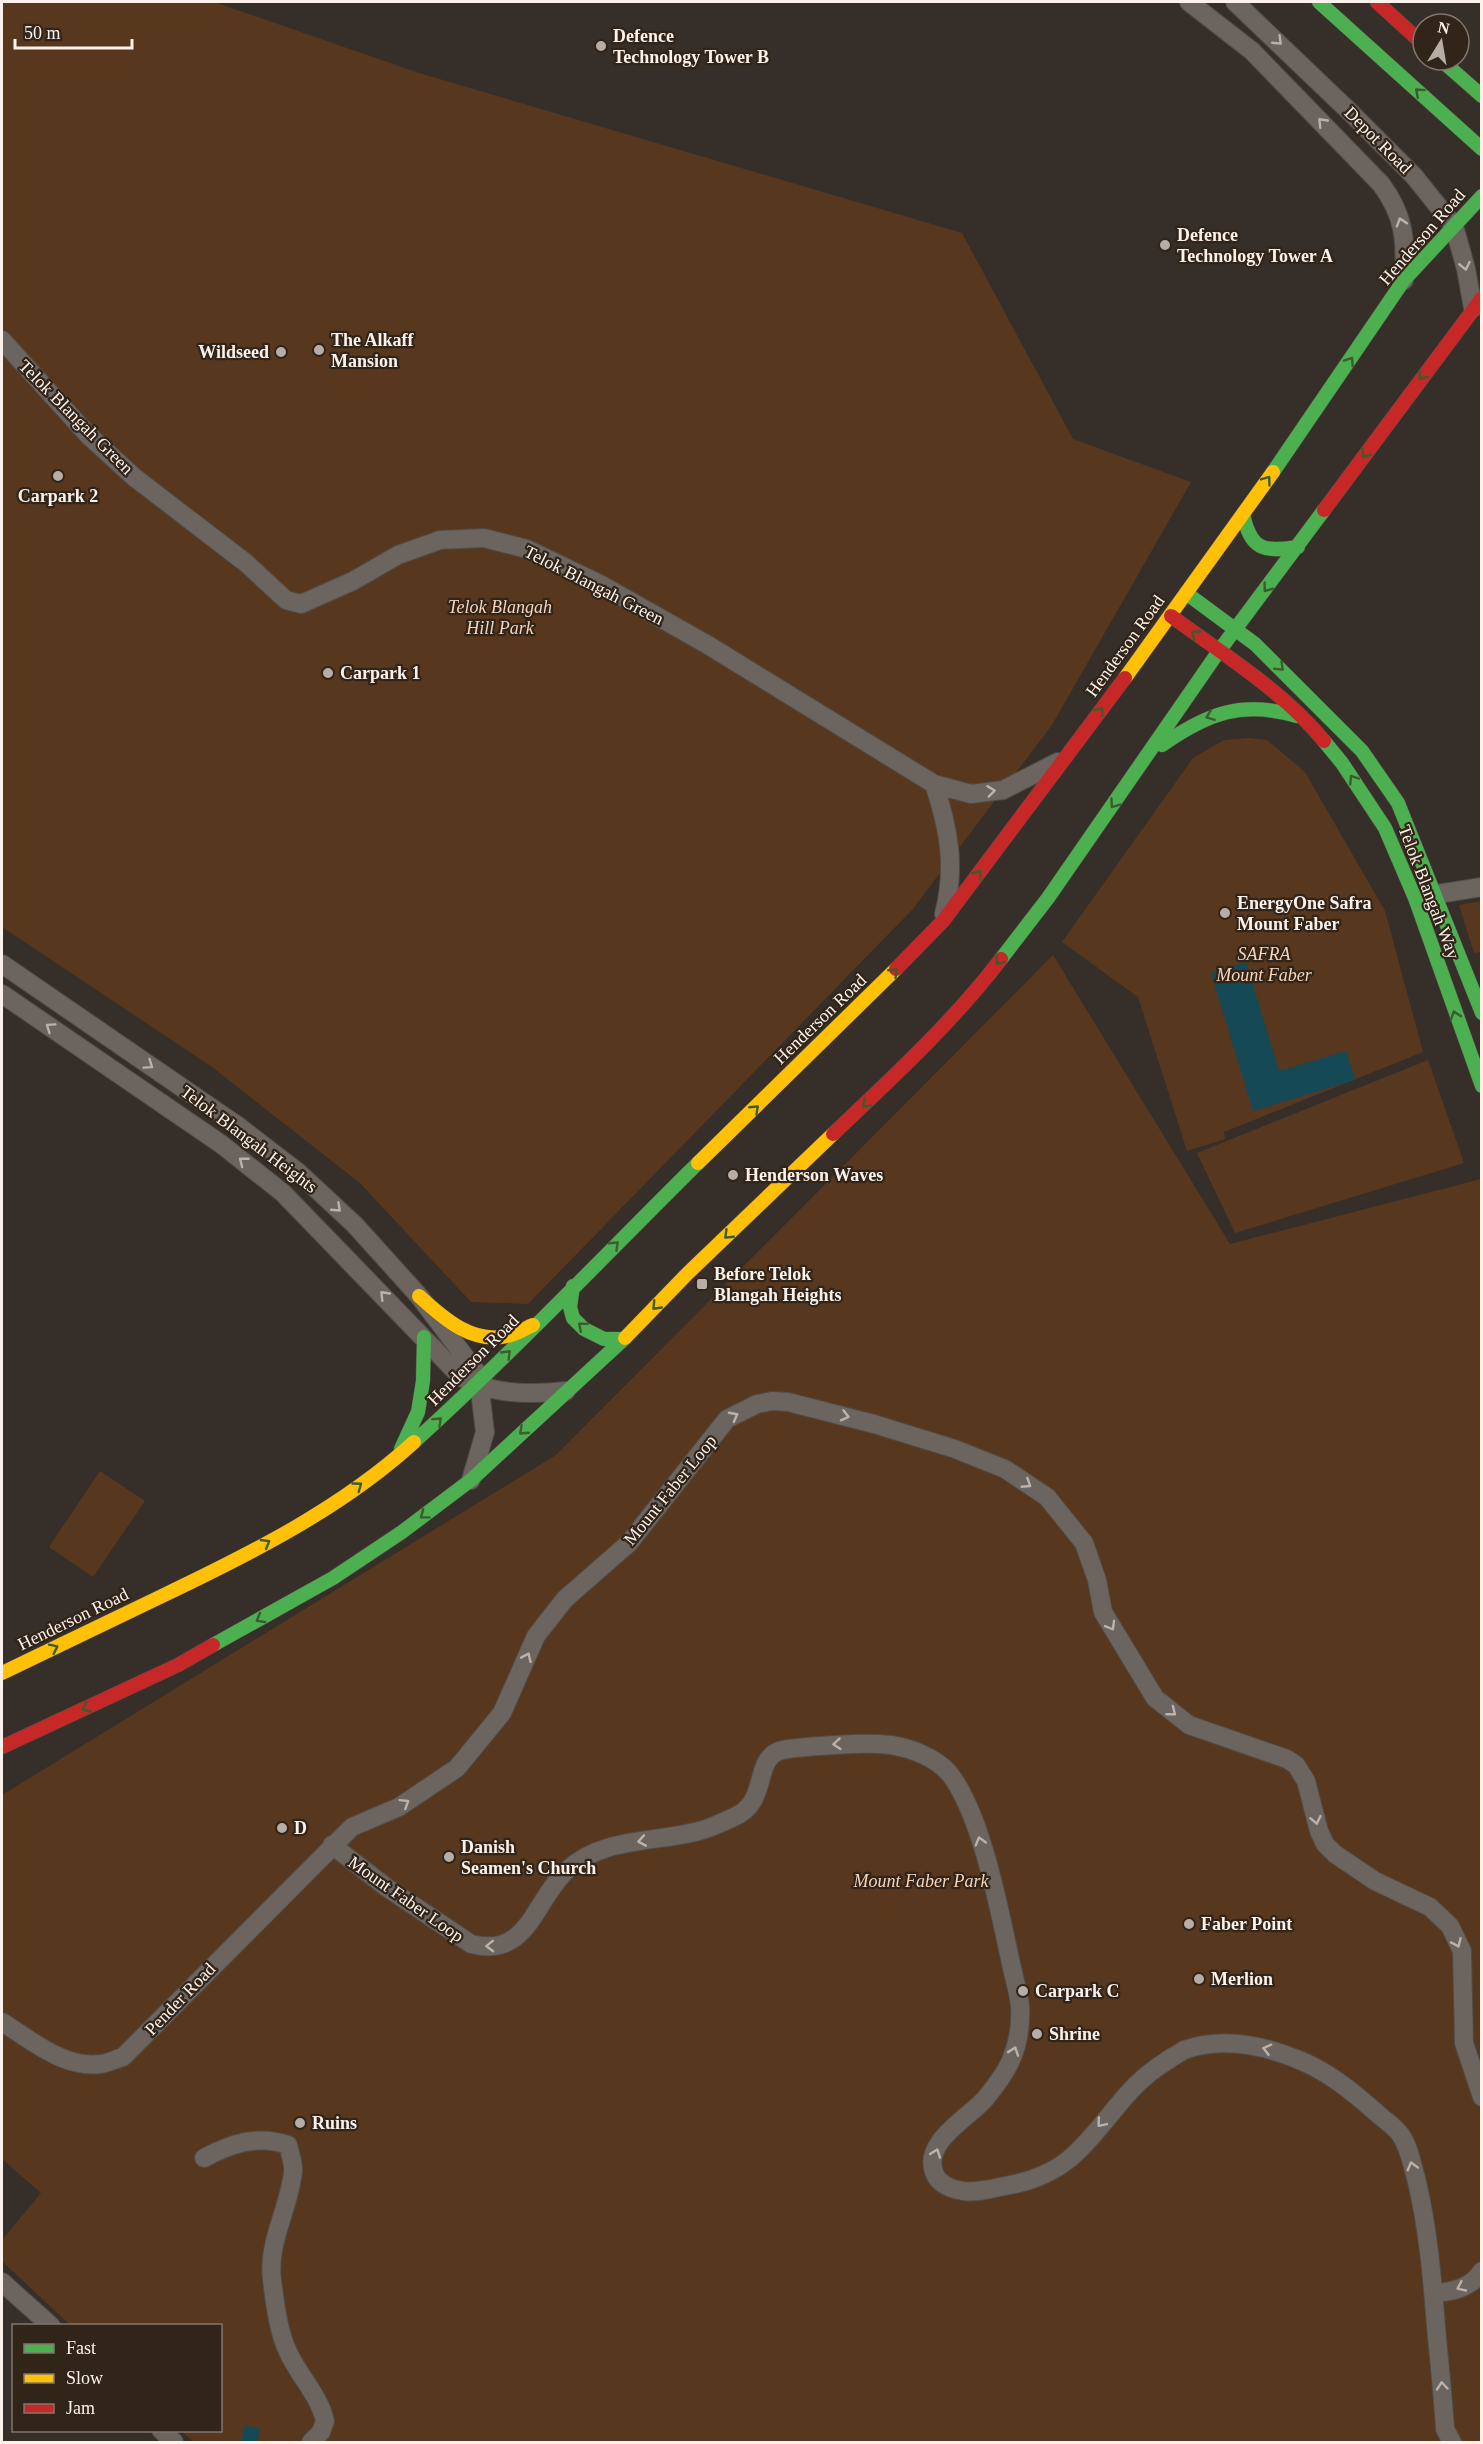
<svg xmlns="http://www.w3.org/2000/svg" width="1483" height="2444" font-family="'Times New Roman',serif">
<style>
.green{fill:#57381e}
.water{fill:#144955}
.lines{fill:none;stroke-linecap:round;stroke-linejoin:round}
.street-casing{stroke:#524b45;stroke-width:20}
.fast-casing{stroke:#524b45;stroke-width:15}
.slow-casing{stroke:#524b45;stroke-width:15}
.jam-casing{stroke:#524b45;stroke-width:15}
.street{stroke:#6b645f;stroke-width:18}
.fast{stroke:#4caf50;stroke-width:14}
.slow{stroke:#ffc107;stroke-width:14}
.jam{stroke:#c62828;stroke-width:14}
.oneway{stroke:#bbb2ac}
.oneway2{stroke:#3c5c2f}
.poi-dot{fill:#b7ada7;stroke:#312419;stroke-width:2}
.labels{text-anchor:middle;stroke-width:4.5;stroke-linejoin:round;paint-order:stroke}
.poi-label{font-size:18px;font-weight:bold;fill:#fcf2eb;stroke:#312419;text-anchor:start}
.street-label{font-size:18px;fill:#fcf2eb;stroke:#312419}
.park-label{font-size:18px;font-style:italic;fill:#f7d4b9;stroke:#312419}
</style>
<rect width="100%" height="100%" fill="#362e28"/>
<!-- green -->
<path class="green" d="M 2,2 L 214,2 L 419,73 L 962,233 L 1073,439 L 1191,482 L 1052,725 L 912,910 L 528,1304 L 471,1302 L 360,1183 L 212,1067 L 2,927 Z
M 1249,738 L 1267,740 L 1305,772 L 1385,911 L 1423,1052 L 1224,1132 L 1225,1139 L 1187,1151 L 1138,997 L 1062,942 L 1193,758 L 1224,740 Z
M 1481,901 L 1481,952 L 1474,953 L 1459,905 Z
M 1053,955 L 1230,1244 L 1481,1179 L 1481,2442 L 194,2442 L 181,2431 L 220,2430 L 220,2326 L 70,2325 L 2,2261 L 2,2240 L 41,2193 L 2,2159 L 2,1795 L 556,1455 Z
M 1428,1060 L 1464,1163 L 1235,1233 L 1197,1153 Z
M 100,1471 L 145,1501 L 93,1577 L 49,1547 Z"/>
<!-- water -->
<path class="water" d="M 1246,962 L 1279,1071 L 1346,1051 L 1355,1080 L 1253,1111 L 1211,973 Z
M 245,2425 L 260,2429 L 257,2442 L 241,2442 Z"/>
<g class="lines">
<!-- street casing -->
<g class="street-casing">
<path id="street" d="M 1189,2 L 1252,51 L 1381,184 C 1405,216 1406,242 1404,280
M 1235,2 L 1349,111 L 1414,176 L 1454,226 L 1466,269 L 1473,308
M 2,340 L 88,435 L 134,477 L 246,563 L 286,600 L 301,604 L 353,581 L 398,555 L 440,540 L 484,538 L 527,549 L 600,584 L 708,645 L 934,784 L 971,794 L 1003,790 L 1058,762
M 934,784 C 949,829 956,867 944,914
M 1425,896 L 1482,887
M 2,964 L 238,1126 L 299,1173 L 355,1225 L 419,1296 L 478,1374 L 485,1432 L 471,1480
M 2,994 L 221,1144 L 283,1193 L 461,1377 C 492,1395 532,1395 566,1391
M 332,1845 L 386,1887 L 471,1944 C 528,1959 534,1901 566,1871 C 602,1837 654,1843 699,1831 C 711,1828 723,1822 734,1817 C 769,1802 753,1761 779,1751 C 787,1748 798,1748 807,1747 C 835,1745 862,1742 891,1745 C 911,1748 936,1758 949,1773 C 981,1813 999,1908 1010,1959 C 1013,1974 1018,1990 1020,2005 C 1021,2023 1018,2044 1011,2060 C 1005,2074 994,2088 985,2099 C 968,2118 923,2142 934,2172 C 938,2184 951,2189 963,2191 C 979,2193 994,2188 1010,2185 C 1033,2181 1059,2170 1076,2153 C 1111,2120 1124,2087 1168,2060 C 1171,2058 1181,2052 1184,2050 C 1221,2037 1259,2044 1294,2058 C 1327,2070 1353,2092 1379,2115 C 1386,2121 1395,2127 1400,2134 C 1409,2146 1412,2164 1416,2178 C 1428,2227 1432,2276 1436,2326 C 1439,2361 1443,2395 1445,2429 L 1452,2442
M 2,2022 C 31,2040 64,2069 101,2064 C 108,2063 116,2059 123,2057 L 352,1827 L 399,1807 L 457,1768 L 502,1713 L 536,1636 L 565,1599 L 629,1543 L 727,1419 L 757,1404 L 772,1401 L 788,1402 L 874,1424 L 955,1449 L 1005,1469 L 1047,1497 L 1084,1543 L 1097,1580 L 1103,1612 L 1155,1698 L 1189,1725 L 1287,1759 L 1296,1765 L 1306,1781 L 1319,1831 L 1325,1844 L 1335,1854 L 1375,1881 L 1430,1907 L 1450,1926 L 1462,1951 L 1464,2043 L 1482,2097
M 204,2158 C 232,2143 257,2135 288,2145 C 290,2154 294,2164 293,2172 C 289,2209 267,2243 272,2280 C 275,2303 278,2331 288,2352 C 299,2376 319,2395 325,2421 L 321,2432 L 311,2442
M 2,2282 L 51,2326
M 1435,2293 C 1452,2292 1472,2287 1482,2271
M 161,2430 L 174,2442"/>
</g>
<!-- fast casing -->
<g class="fast-casing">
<path id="fast" d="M 1319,2 L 1482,149
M 1441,60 L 1482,96
M 1273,472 L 1404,280 L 1482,196
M 1243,514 C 1251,551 1264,552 1298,547
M 1186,593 L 1255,644 L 1362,751 L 1398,803 L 1482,1013
M 1324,741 L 1342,763 L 1385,828 L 1415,898 L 1482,1086
M 1162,745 C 1208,713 1242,700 1297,716
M 1001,959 L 1048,898 L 1219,651 L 1324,510
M 573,1286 L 570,1307 L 573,1318 L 584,1329 L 604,1339 L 624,1339
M 414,1442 C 512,1353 604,1256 698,1163
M 401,1449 L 418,1412 L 423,1381 L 424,1337
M 213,1645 L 333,1578 L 402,1532 L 471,1480 L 625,1338"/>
</g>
<!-- slow casing -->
<g class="slow-casing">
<path id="slow" d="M 1125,678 L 1273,472
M 698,1163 L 896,969
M 419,1296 C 444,1319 474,1346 511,1335 C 519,1333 526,1328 533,1325
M 625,1338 L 688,1273 L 833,1134
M 2,1673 C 55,1647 109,1622 162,1596 C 250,1554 342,1508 414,1442"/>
</g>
<!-- jam casing -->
<g class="jam-casing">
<path id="jam" d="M 1377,2 L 1423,44
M 1324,510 L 1482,298
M 1171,616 C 1223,654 1283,691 1324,741
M 896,969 L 943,921 L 1125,678
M 833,1134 C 891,1079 952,1023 1001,959
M 2,1747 L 178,1665 L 213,1645"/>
</g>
<!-- street -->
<use href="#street" class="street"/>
<!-- fast -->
<use href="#fast" class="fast"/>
<!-- slow -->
<use href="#slow" class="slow"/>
<!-- jam -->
<use href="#jam" class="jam"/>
</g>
<!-- one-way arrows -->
<defs><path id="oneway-chevron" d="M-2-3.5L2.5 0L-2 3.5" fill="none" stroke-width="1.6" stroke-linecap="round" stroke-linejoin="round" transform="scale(1.5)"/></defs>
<g class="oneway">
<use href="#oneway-chevron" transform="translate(1278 41) rotate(44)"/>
<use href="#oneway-chevron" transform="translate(1322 122) rotate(-134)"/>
<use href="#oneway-chevron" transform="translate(1401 222) rotate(-107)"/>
<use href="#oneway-chevron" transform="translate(1465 266) rotate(78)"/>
<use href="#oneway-chevron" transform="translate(991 791) rotate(-7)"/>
<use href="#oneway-chevron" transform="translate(50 1027) rotate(-145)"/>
<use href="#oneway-chevron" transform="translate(149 1065) rotate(34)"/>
<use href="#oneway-chevron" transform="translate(243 1161) rotate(-142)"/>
<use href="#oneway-chevron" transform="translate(337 1208) rotate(43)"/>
<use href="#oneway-chevron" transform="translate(384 1295) rotate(-134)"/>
<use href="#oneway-chevron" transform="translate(734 1416) rotate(-28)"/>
<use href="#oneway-chevron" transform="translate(845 1416) rotate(14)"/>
<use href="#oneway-chevron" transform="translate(1027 1484) rotate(33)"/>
<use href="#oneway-chevron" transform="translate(1111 1626) rotate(60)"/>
<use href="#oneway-chevron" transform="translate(527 1657) rotate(-66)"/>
<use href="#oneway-chevron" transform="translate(1172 1712) rotate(38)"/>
<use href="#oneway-chevron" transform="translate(837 1744) rotate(175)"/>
<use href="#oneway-chevron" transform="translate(405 1803) rotate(-32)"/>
<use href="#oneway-chevron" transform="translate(1316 1820) rotate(78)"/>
<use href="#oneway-chevron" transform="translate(642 1841) rotate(170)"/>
<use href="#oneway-chevron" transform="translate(980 1841) rotate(-106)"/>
<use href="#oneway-chevron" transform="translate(1457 1943) rotate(66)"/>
<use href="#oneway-chevron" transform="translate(490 1946) rotate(179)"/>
<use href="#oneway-chevron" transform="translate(1267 2049) rotate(-165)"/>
<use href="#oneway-chevron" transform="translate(1014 2051) rotate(-71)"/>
<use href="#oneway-chevron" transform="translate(1101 2123) rotate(130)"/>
<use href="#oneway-chevron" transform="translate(936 2153) rotate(-70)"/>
<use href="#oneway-chevron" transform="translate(1412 2166) rotate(-105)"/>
<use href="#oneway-chevron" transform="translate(1461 2287) rotate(155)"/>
<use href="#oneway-chevron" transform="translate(1442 2386) rotate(-95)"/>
</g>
<g class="oneway2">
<use href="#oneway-chevron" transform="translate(1419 92) rotate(-138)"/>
<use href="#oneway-chevron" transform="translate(1350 361) rotate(-56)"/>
<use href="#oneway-chevron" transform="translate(1422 376) rotate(126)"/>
<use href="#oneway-chevron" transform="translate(1365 454) rotate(127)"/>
<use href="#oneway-chevron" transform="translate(1267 480) rotate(-54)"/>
<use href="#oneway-chevron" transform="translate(1267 588) rotate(127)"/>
<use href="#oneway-chevron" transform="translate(1195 634) rotate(-144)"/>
<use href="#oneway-chevron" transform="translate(1280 667) rotate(44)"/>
<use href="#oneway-chevron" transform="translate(1100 711) rotate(-53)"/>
<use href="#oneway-chevron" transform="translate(1210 716) rotate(159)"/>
<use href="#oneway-chevron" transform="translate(1353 779) rotate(-124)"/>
<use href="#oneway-chevron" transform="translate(1114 804) rotate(125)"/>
<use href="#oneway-chevron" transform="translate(978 874) rotate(-53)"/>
<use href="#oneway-chevron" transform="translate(999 961) rotate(128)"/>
<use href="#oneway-chevron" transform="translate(894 972) rotate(-44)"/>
<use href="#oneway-chevron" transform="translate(1455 1015) rotate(-109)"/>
<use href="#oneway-chevron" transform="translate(866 1104) rotate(136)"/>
<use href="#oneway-chevron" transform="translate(755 1109) rotate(-44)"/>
<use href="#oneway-chevron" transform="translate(728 1235) rotate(136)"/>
<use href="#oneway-chevron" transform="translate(615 1245) rotate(-44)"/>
<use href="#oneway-chevron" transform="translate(656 1306) rotate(134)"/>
<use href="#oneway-chevron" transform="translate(582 1326) rotate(-140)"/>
<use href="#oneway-chevron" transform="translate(507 1354) rotate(-46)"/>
<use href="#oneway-chevron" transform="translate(438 1421) rotate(-43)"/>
<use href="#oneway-chevron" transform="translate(523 1431) rotate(137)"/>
<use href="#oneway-chevron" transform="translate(358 1486) rotate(-36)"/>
<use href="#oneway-chevron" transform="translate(424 1515) rotate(143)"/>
<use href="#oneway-chevron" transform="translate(266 1543) rotate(-30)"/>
<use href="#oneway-chevron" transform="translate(260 1619) rotate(150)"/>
<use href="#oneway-chevron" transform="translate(54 1648) rotate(-26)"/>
<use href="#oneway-chevron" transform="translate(86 1708) rotate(155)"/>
</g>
<!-- markers -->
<g class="poi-dot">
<circle cx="601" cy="46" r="6"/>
<circle cx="1165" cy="245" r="6"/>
<circle cx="319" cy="350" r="6"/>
<circle cx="281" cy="352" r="6"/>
<circle cx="58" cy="476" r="6"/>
<circle cx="328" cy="673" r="6"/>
<circle cx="1225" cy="913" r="6"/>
<circle cx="733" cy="1175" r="6"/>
<rect x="696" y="1278" width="12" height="12" rx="3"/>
<circle cx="282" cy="1828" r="6"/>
<circle cx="449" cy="1857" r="6"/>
<circle cx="1189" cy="1924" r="6"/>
<circle cx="1199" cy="1979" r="6"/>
<circle cx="1023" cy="1991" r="6"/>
<circle cx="1037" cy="2034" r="6"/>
<circle cx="300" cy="2123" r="6"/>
</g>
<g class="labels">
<!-- poi labels -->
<g class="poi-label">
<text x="613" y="42">Defence<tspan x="613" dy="21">Technology Tower B</tspan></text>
<text x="1177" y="241">Defence<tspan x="1177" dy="21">Technology Tower A</tspan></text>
<text x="331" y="346">The Alkaff<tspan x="331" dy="21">Mansion</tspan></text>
<text x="269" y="358" text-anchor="end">Wildseed</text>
<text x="58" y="502" text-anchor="middle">Carpark 2</text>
<text x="340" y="679">Carpark 1</text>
<text x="1237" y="909">EnergyOne Safra<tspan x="1237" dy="21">Mount Faber</tspan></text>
<text x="745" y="1181">Henderson Waves</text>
<text x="714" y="1280">Before Telok<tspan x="714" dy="21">Blangah Heights</tspan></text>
<text x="294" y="1834">D</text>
<text x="461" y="1853">Danish<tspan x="461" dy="21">Seamen's Church</tspan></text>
<text x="1201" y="1930">Faber Point</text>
<text x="1211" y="1985">Merlion</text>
<text x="1035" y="1997">Carpark C</text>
<text x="1049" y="2040">Shrine</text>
<text x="312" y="2129">Ruins</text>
</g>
<!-- street labels -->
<g class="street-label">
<text transform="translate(1378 140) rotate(45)" y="6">Depot Road</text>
<text transform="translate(1422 237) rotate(-49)" y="6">Henderson Road</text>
<text transform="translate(76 417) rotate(45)" y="6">Telok Blangah Green</text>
<text transform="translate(594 585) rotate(27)" y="6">Telok Blangah Green</text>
<text transform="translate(1125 646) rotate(-54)" y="6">Henderson Road</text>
<text transform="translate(1429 892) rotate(69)" y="6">Telok Blangah Way</text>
<text transform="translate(820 1019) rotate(-44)" y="6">Henderson Road</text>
<text transform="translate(249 1139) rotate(37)" y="6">Telok Blangah Heights</text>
<text transform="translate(473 1360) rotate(-45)" y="6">Henderson Road</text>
<text transform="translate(670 1490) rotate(-51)" y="6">Mount Faber Loop</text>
<text transform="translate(73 1619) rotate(-26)" y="6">Henderson Road</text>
<text transform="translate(406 1899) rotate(35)" y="6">Mount Faber Loop</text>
<text transform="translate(180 1999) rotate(-46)" y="6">Pender Road</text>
</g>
<!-- park labels -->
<g class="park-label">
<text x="500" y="613">Telok Blangah<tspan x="500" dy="21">Hill Park</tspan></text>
<text x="1264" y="960">SAFRA<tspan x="1264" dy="21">Mount Faber</tspan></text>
<text x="921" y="1887">Mount Faber Park</text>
</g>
</g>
<!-- border -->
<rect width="1483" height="2444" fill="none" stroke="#fcf2eb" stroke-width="6"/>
<!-- legend -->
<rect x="12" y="2324" width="210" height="108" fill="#312419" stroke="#82766d" stroke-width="1.5"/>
<rect x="24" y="2344" width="30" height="9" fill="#4caf50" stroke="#82766d" stroke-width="1.5"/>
<text x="66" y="2354" font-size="18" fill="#fcf2eb">Fast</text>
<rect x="24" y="2374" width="30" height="9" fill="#ffc107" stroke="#82766d" stroke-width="1.5"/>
<text x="66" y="2384" font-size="18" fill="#fcf2eb">Slow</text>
<rect x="24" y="2404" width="30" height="9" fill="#c62828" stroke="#82766d" stroke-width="1.5"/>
<text x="66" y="2414" font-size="18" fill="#fcf2eb">Jam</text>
<!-- north arrow -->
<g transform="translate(1441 42) rotate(11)"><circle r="28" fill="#312419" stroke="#82766d" stroke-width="1.5"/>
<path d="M0-4.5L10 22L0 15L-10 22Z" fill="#b7ada7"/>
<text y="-9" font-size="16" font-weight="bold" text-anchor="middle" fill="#fcf2eb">N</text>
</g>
<!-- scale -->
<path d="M15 39v9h117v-9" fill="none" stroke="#fcf2eb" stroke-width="3"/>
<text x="24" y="39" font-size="18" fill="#fcf2eb" stroke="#312419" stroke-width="4.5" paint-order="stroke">50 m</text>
</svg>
